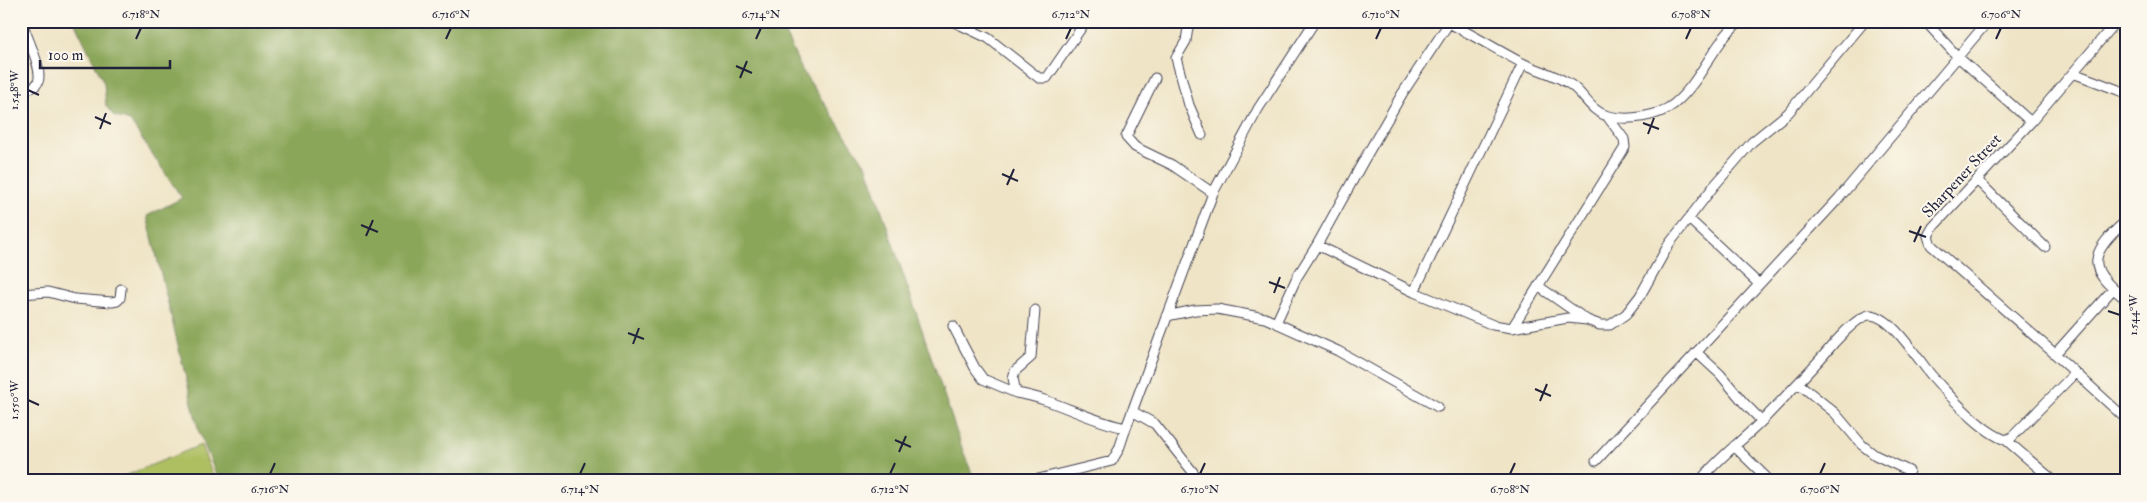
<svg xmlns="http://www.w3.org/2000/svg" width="2147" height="502" font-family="'IM FELL Double Pica',serif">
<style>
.green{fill:#aebf62;stroke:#68704e}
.forest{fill:#8aa658;stroke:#56644a}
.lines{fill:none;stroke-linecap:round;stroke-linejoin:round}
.minor-casing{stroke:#413f50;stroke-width:11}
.minor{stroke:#fff;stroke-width:9}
.ticks{fill:none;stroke:#22223b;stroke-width:2}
.labels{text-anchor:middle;stroke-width:4;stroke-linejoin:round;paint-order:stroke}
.street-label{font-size:16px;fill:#22223b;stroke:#fbf7ec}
.neatline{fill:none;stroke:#22223b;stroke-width:2}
.ticks-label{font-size:12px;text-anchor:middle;fill:#22223b}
</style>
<rect width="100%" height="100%" fill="#fbf7ec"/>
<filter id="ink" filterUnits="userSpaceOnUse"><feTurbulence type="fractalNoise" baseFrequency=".02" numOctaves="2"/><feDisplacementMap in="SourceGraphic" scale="10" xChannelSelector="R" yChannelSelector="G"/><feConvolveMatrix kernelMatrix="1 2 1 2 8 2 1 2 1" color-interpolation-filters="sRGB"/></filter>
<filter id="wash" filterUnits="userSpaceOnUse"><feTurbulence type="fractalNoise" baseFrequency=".0096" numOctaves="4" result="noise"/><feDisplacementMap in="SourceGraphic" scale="20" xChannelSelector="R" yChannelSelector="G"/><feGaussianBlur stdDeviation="1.12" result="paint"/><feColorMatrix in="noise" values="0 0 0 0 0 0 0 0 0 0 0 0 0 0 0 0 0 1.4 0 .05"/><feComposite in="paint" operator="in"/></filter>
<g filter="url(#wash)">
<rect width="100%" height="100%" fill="#efe4c6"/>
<!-- green -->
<path class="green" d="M 201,445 L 215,481 L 123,481 L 122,477 Z"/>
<!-- forest -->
<path class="forest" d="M 74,21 L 779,21 L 802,70 L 867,167 L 963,451 L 975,481 L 219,481 L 199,432 L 147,216 L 182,198 L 130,121 L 114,116 L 106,106 L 104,83 Z"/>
</g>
<g filter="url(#ink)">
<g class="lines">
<!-- minor casing -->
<g class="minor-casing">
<path id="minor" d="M 952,21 L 988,38 L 1039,78 L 1047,78 L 1086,21
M 1189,21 L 1186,41 L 1176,58 L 1189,105 L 1202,135
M 1445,21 C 1471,34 1496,49 1522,63 C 1537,70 1557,75 1571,85 C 1584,94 1591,112 1608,116 C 1628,121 1658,117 1674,104 C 1702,81 1712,44 1740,21
M 1925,21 L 1957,56 L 2031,122
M 2117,21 L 2031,122 L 1933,227 L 1928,236 L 1931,245 L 2055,354 L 2126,419
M 2073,73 L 2126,93
M 1155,78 L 1126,137 L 1135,147 L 1172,165 L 1213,193
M 21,90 C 26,89 32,89 36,85 C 47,75 25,35 22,21
M 1977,180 L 2045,247
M 1689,219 L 1759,284
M 2126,221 C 2089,253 2085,269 2126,299
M 1317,245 L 1414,292 L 1493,325 L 1512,328 L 1568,318 L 1587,320 L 1600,325 L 1610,325 L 1626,314 L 1640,296 L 1669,244 L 1714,186 L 1752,142 L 1788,113 L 1865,21
M 1538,286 L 1587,320
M 1414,292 L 1523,63
M 21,294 L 48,292 L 75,299 L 112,302 L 117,301 L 120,298 L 121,289
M 1035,310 L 1031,357 L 1015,371 L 1013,378 L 1016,393 C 1055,399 1088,421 1126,428 L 1213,193 L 1258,109 L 1315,21
M 1167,316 L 1195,310 L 1217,309 L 1265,318 L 1338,351 L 1438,407
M 1276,323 L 1297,277 L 1317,245 L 1364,160 L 1402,94 L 1449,23
M 953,326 L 975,368 L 983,379 L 1016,393
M 1512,328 L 1625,147 L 1624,139 L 1607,116
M 1696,352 L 1720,374 L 1744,403 L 1762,421
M 2055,354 L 2113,289
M 1798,383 L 1835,413 L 1862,445 L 1875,455 L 1909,471
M 1132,411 L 1155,424 L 1200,481
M 2006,440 L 2054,481
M 1734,446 L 1770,481
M 1596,461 L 1839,198 L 1988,21
M 1030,481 L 1112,461 L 1119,449 L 1126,428
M 1700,481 C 1718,458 1742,441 1763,420 C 1783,399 1803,378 1823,356 C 1831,346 1858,314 1871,315 C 1893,317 1918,360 1932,376 C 1949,395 1981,432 2006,440 L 2012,437 L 2075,373"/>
</g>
<!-- minor -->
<use href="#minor" class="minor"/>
</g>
</g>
<!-- ticks -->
<path class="ticks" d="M 136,39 L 141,28M 446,39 L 451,28M 756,39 L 761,28M 1066,39 L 1071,28M 1376,39 L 1381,28M 1686,39 L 1691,28M 1996,39 L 2001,28M 736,66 L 752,73M 740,78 L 747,61M 28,90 L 39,95M 95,117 L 111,124M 1643,123 L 1659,129M 100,129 L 106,113M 1648,134 L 1654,118M 1002,174 L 1018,181M 1007,185 L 1014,169M 361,225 L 378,232M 1909,231 L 1926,237M 366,236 L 373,220M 1914,242 L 1921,226M 1269,282 L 1285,288M 1274,293 L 1280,277M 2108,311 L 2120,315M 628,333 L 644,339M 633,344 L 639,328M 1535,389 L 1551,396M 28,400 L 39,405M 1540,401 L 1547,384M 895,440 L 911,447M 899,452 L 906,436M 270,474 L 275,463M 580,474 L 585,463M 890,474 L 895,463M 1200,474 L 1205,463M 1510,474 L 1515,463M 1820,474 L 1825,463"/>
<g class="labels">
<!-- street labels -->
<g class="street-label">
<text transform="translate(1961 175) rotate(-47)" y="6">Sharpener Street</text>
</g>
</g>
<!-- margin -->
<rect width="2147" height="502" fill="none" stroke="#fbf7ec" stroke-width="55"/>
<!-- scale -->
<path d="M40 60v8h130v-8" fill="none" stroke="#22223b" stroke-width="2.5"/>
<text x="48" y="60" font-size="15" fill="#22223b" stroke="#fbf7ec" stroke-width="4" paint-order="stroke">100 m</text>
<rect x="28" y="28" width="2092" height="446" class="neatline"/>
<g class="ticks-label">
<text x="141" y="18">6.718°N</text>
<text x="451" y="18">6.716°N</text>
<text x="761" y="18">6.714°N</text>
<text x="1071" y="18">6.712°N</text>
<text x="1381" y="18">6.710°N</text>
<text x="1691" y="18">6.708°N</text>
<text x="2001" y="18">6.706°N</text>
<text transform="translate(14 90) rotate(-90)" y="4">1.548°W</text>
<text transform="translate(2133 315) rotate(-90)" y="4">1.544°W</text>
<text transform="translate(14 400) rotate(-90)" y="4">1.550°W</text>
<text x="270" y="493">6.716°N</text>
<text x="580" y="493">6.714°N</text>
<text x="890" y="493">6.712°N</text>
<text x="1200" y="493">6.710°N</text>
<text x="1510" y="493">6.708°N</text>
<text x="1820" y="493">6.706°N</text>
</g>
</svg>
